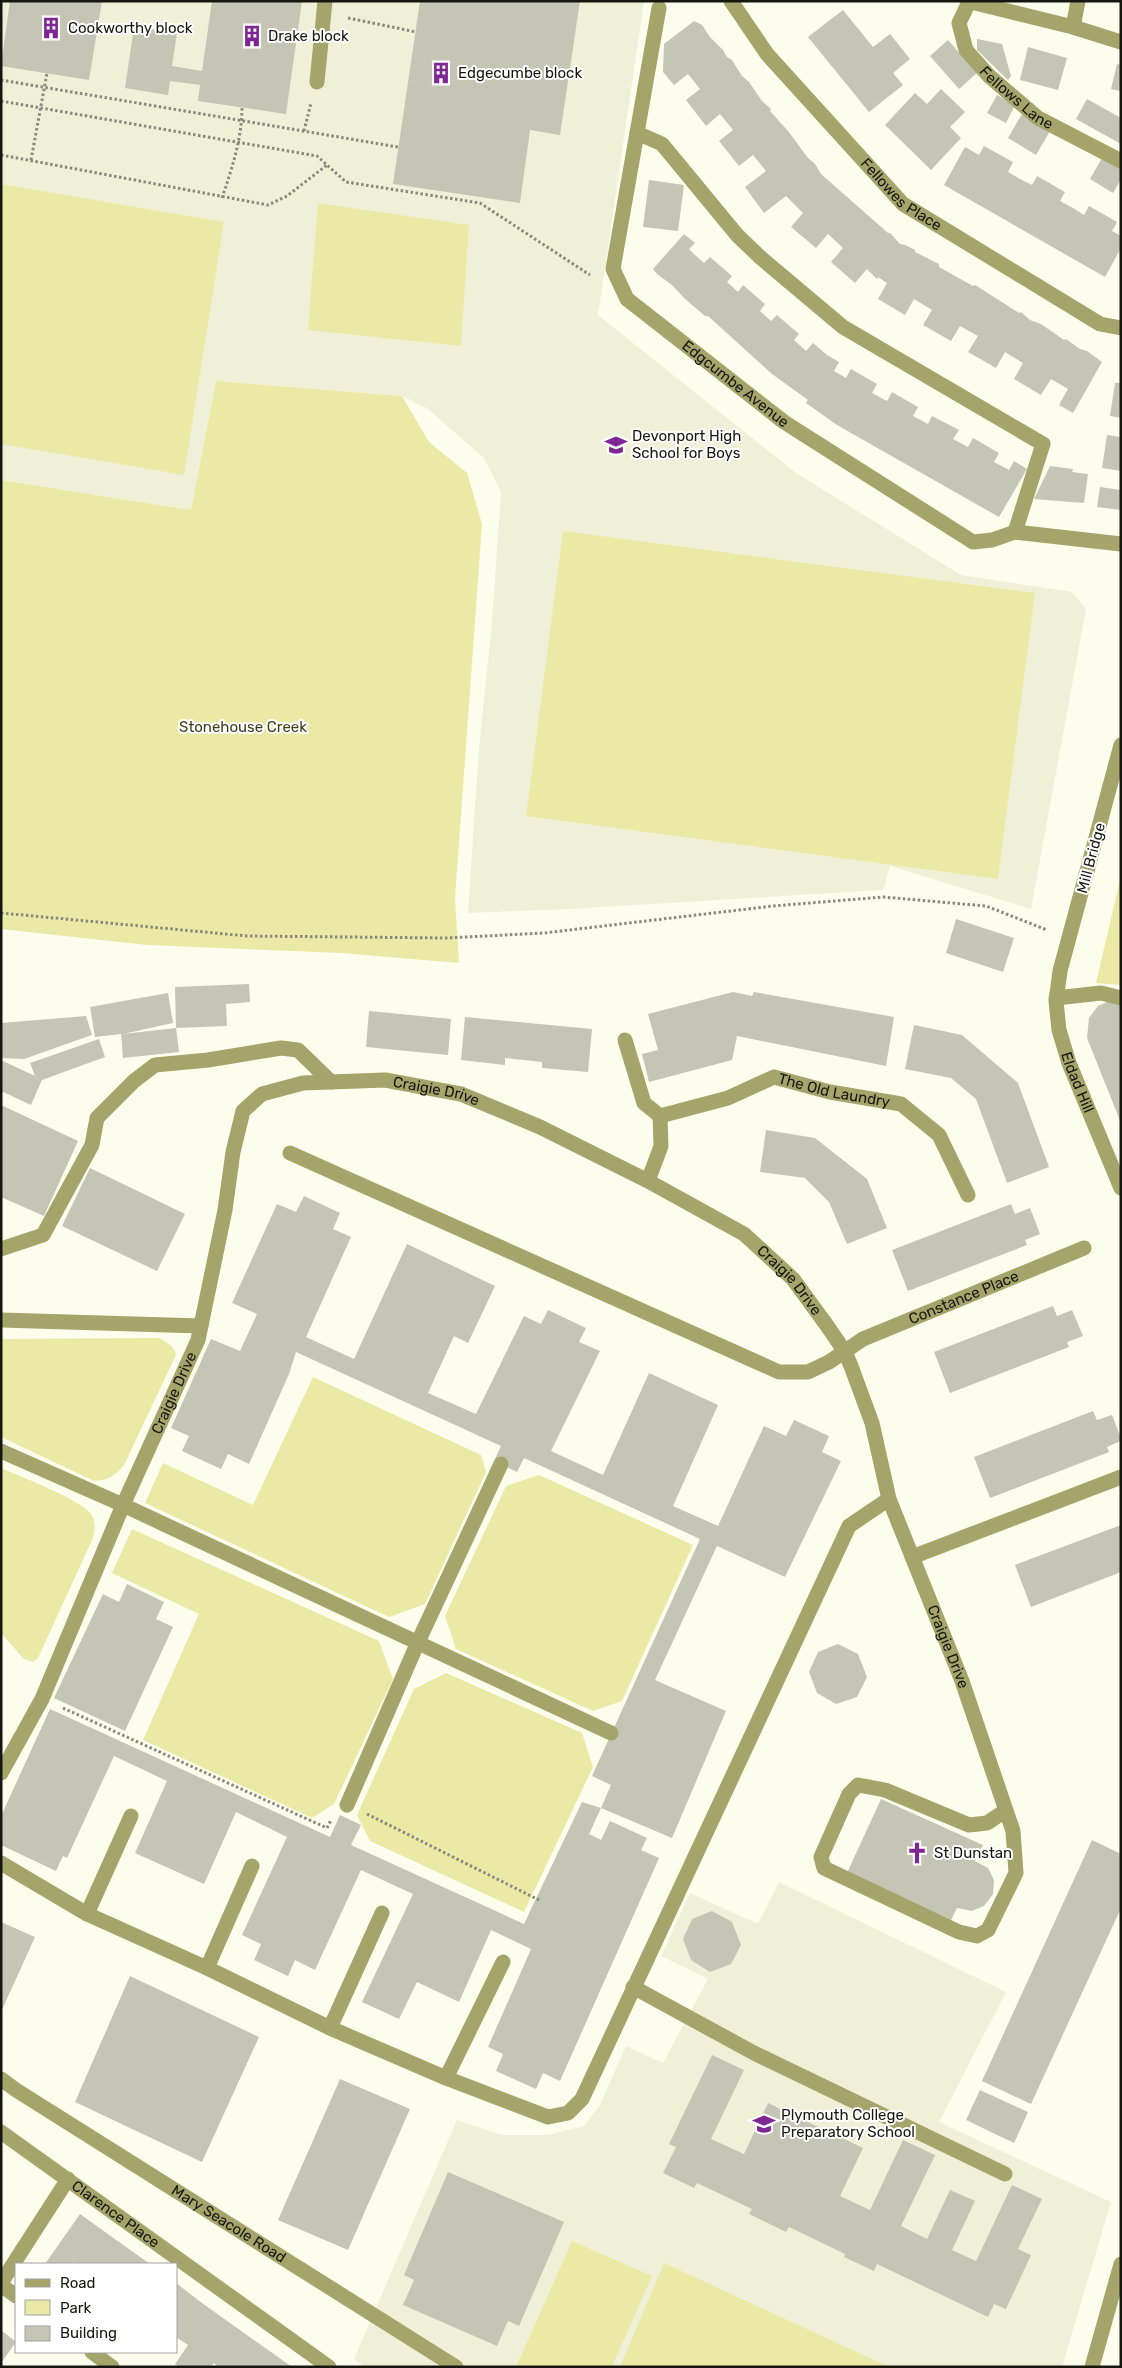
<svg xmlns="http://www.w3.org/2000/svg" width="1122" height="2368" font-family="Rubik,sans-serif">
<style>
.built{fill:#f0f0d8}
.green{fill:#eaeaa6}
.building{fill:#c4c5b5}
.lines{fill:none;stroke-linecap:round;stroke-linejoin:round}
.path{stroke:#898a7e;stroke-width:3;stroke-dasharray:2.5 2.5;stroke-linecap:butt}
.minor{stroke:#a5a46b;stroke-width:15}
.labels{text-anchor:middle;stroke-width:4;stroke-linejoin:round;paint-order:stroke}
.poi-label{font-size:15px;fill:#171711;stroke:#fff;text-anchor:start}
.street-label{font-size:15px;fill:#171711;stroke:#fff}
.park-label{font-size:15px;fill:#403f19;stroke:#fff}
</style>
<rect width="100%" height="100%" fill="#fcfdec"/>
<!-- built -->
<path class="built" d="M 1,1 L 644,1 L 598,315 L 796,473 L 961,575 L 1072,592 L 1086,609 L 1031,909 L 890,866 L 883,890 L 569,909 L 468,913 L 479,748 L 492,622 L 501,492 L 484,458 L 428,409 L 402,396 L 216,381 L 191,510 L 1,480 Z
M 779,1882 L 1006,1992 L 939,2122 L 1111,2202 L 1062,2367 L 365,2367 L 354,2359 L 457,2120 L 502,2135 L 548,2135 L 584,2126 L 600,2105 L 626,2046 L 663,2063 L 708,1979 L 661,1956 L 690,1893 L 758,1924 Z"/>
<!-- green -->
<path class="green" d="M 1,184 L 224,222 L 184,475 L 1,444 Z
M 318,203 L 469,225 L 461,346 L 308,330 Z
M 216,381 L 402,396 L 429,442 L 467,473 L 482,524 L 455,898 L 459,963 L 341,953 L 147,945 L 1,929 L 1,480 L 191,510 Z
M 563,531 L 1035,593 L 998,879 L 526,816 Z
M 1121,876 L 1121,985 L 1096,983 Z
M 159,1338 C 167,1343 174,1345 176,1355 L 124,1465 C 115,1476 108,1480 94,1481 L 1,1437 L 1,1339 Z
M 313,1377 L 481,1455 L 486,1472 L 425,1604 L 389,1617 L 145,1503 L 163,1463 L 253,1505 Z
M 1,1468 C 19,1476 82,1500 91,1514 C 96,1522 95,1531 92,1540 L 38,1658 L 33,1662 L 24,1659 L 1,1633 Z
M 539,1475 L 693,1545 L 622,1701 L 593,1711 L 456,1649 L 445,1616 L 506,1486 Z
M 132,1529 L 379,1641 L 393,1679 L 334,1804 L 312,1818 L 143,1740 L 199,1614 L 112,1573 Z
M 446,1673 L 582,1733 L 593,1767 L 524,1912 L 370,1841 L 357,1815 L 414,1689 Z
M 572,2241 L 652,2276 L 612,2367 L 516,2367 Z
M 664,2263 L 889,2367 L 620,2367 Z"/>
<!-- building -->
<path class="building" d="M 10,1 L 102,1 L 89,80 L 1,66 Z
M 212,1 L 302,1 L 286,114 L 198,101 L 200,85 L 170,81 L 168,95 L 125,88 L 134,27 L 177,33 L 172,66 L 202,71 Z
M 420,1 L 580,1 L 560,135 L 530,130 L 520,203 L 393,184 Z
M 843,10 L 873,47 L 890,34 L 910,59 L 893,73 L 903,85 L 869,112 L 808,37 Z
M 694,21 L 702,25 L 710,37 L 723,50 L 727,57 L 732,60 L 742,76 L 749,82 L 762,101 L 771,109 L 770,111 L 788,131 L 808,158 L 815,164 L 821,174 L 888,233 L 890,233 L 900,244 L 905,245 L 915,250 L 915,252 L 939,264 L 939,267 L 973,286 L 975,285 L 1019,313 L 1021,312 L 1030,320 L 1041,324 L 1064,340 L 1066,339 L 1080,349 L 1087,351 L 1102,362 L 1073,413 L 1059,405 L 1068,389 L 1051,379 L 1041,395 L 1014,379 L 1023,363 L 1005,352 L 996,368 L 968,352 L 978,336 L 960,326 L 951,341 L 923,325 L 932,310 L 914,299 L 905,315 L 878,299 L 887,283 L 878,277 L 877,279 L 867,269 L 855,283 L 831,262 L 843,248 L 828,234 L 816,248 L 791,227 L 803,213 L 786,196 L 764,213 L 745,187 L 766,171 L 753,155 L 739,166 L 719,141 L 733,130 L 720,114 L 706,126 L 686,100 L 700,89 L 688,74 L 674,85 L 663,72 L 664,44 Z
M 977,39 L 1002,44 L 1011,76 L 1008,80 L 977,50 Z
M 948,40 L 977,73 L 959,89 L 930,56 Z
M 1028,47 L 1067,58 L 1058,90 L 1020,80 Z
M 1117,64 L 1121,65 L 1121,91 L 1111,89 Z
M 941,89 L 965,112 L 950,127 L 961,138 L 931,170 L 885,125 L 915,93 L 927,104 Z
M 997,95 L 1015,105 L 1006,123 L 987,113 Z
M 1087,99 L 1121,118 L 1121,144 L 1076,119 Z
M 1022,114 L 1050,131 L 1036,155 L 1008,138 Z
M 984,146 L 1013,162 L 1008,172 L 1020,179 L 1032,185 L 1037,176 L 1065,192 L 1060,201 L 1073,208 L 1084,215 L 1089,206 L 1117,222 L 1112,231 L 1121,236 L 1121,248 L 1105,277 L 944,185 L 965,147 L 979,155 Z
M 1103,156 L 1121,167 L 1121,179 L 1113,193 L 1090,179 Z
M 649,180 L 684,185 L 678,231 L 643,227 Z
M 684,234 L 695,243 L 689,249 L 696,256 L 704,263 L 710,257 L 732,276 L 727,282 L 738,292 L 743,285 L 765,304 L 760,311 L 771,321 L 777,315 L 799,334 L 794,340 L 806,351 L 813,343 L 827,355 L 839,362 L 834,371 L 846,378 L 851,369 L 877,384 L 872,393 L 887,401 L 892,392 L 918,407 L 913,416 L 928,424 L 932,416 L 959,430 L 953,439 L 968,447 L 973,438 L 999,453 L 994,462 L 1009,470 L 1014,461 L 1027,469 L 999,517 L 837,425 L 806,403 L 808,400 L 772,374 L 708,316 L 705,316 L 684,298 L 672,285 L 657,274 L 653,269 Z
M 1115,383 L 1121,383 L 1121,418 L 1110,416 Z
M 1107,435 L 1121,437 L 1121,471 L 1102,468 Z
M 1050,466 L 1073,469 L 1072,472 L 1088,474 L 1084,503 L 1034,499 Z
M 1100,487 L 1121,490 L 1121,510 L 1097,507 Z
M 956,919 L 1014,938 L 1003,972 L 946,953 Z
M 249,984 L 250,1002 L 226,1004 L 227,1026 L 176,1028 L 179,1052 L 123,1058 L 121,1034 L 95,1037 L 90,1007 L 168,993 L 173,1023 L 123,1034 L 176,1028 L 175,987 Z
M 733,992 L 752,996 L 754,992 L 894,1017 L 886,1066 L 737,1036 L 732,1060 L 649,1082 L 642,1054 L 658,1050 L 648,1014 Z
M 1116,998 L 1121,1000 L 1121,1123 L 1087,1038 L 1089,1018 L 1098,1006 Z
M 369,1011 L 451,1019 L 448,1055 L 366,1047 Z
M 86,1016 L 92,1035 L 24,1059 L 1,1058 L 1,1023 Z
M 465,1017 L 592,1029 L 588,1072 L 542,1068 L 542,1062 L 505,1058 L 505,1065 L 461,1060 Z
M 914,1025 L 962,1035 L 1018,1083 L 1049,1167 L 1007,1183 L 976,1099 L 951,1078 L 905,1069 Z
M 99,1039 L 105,1057 L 42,1080 L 31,1105 L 1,1091 L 1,1060 L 35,1076 L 30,1063 Z
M 1,1105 L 78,1141 L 44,1216 L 1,1197 Z
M 766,1130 L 815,1138 L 867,1179 L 887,1228 L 847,1244 L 829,1202 L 805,1178 L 760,1172 Z
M 90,1168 L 185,1214 L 157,1271 L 62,1226 Z
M 304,1196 L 340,1213 L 333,1229 L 351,1237 L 306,1337 L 354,1359 L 407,1244 L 495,1286 L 468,1343 L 454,1336 L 428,1393 L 476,1414 L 524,1316 L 541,1324 L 548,1310 L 586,1328 L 579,1342 L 600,1351 L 551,1451 L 603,1475 L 649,1373 L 718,1405 L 673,1506 L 718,1526 L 764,1426 L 786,1436 L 794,1420 L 829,1436 L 822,1452 L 841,1461 L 785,1577 L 717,1546 L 655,1680 L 726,1711 L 672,1838 L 601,1808 L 611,1785 L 592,1776 L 700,1539 L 524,1458 L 517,1472 L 494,1461 L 501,1446 L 296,1352 L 289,1374 L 249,1464 L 228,1454 L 221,1469 L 182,1451 L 189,1436 L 171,1428 L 211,1339 L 240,1351 L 257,1314 L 232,1303 L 277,1204 L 296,1212 Z
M 1011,1204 L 1015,1214 L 1030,1208 L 1040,1234 L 1025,1240 L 1027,1245 L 908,1291 L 892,1250 Z
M 1053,1306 L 1057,1316 L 1072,1310 L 1083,1336 L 1067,1342 L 1069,1347 L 950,1393 L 934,1352 Z
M 1093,1411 L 1097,1420 L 1112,1415 L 1121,1438 L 1121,1441 L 1107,1447 L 1109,1452 L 990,1498 L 974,1457 Z
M 1121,1525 L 1121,1572 L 1031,1607 L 1015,1565 Z
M 127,1584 L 164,1602 L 156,1619 L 173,1627 L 125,1731 L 54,1698 L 103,1594 L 119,1602 Z
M 838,1644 L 858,1654 L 867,1677 L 857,1697 L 836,1704 L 817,1693 L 809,1672 L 818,1652 Z
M 50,1709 L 330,1837 L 340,1815 L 361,1825 L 351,1845 L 524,1924 L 582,1802 L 601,1808 L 589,1834 L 601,1840 L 610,1821 L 647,1838 L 641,1850 L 659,1858 L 560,2081 L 543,2073 L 536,2089 L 496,2071 L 503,2054 L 488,2047 L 531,1949 L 491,1930 L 459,2002 L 417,1982 L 399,2019 L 362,2002 L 413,1894 L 361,1870 L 315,1970 L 295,1960 L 288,1976 L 254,1960 L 261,1944 L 242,1935 L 287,1837 L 236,1812 L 204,1884 L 135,1853 L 167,1781 L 114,1756 L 67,1858 L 63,1856 L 56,1871 L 1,1845 L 1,1816 Z
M 881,1799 L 983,1845 L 975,1861 L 988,1868 L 994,1880 L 993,1894 L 984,1906 L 972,1911 L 957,1908 L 951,1920 L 847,1873 Z
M 1092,1840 L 1121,1854 L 1121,1908 L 1031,2104 L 982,2081 Z
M 712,1911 L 732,1922 L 741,1945 L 731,1964 L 710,1972 L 691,1960 L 683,1939 L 692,1919 Z
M 1,1922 L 35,1937 L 1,2012 Z
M 130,1976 L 259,2037 L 202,2162 L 75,2102 Z
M 712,2055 L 744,2070 L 711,2139 L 744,2154 L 768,2103 L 863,2148 L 840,2196 L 870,2210 L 903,2140 L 935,2155 L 901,2226 L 927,2239 L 950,2190 L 975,2201 L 952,2250 L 976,2261 L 1012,2185 L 1042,2199 L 1018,2249 L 1031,2255 L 1006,2309 L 994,2304 L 988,2317 L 877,2264 L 874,2271 L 844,2257 L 845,2254 L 789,2227 L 786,2232 L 749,2214 L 752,2209 L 697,2183 L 694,2188 L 663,2173 L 676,2147 L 669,2144 Z
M 340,2079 L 410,2109 L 348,2250 L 278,2220 Z
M 980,2090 L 1028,2112 L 1014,2143 L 966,2120 Z
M 448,2172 L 564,2222 L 519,2326 L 508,2321 L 497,2346 L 403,2305 L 414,2280 L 404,2275 Z
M 80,2214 L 133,2252 L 150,2264 L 75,2264 L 73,2262 L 71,2264 L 45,2264 Z
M 176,2283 L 202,2303 L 292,2367 L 218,2367 L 214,2363 L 211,2367 L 179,2367 L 175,2364 L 188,2345 L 176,2337 Z
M 2,2331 L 16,2342 L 1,2363 L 1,2333 Z"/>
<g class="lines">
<!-- path -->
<path class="path" d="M 348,18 L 416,32
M 1,80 L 398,147
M 1,101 L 317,156 L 346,182 L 480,203 L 590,275
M 304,131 L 311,103
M 1,155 L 268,205 L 287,196 L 327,165
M 31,160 L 47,73
M 222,198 C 232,168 242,139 242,107
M 1,913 L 247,936 L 446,938 L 544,933 L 773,906 L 883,897 L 986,906 L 1047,930
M 63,1708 L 327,1828 L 331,1820
M 367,1814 L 541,1901"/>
<!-- minor -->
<g class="minor">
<path id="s1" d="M 731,1 L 767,54 L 903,204 L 1100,324 L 1121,328"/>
<path d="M 967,1 L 1073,27 L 1121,42"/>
<path id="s2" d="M 969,2 L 959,23 L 966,50 L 989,76 L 1038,118 L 1121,161"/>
<path id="s3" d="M 659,8 L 613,269 L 627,299 L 784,422 L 973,542 L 992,540 L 1015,532 L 1121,544"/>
<path d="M 1073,27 L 1078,1"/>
<path d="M 317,82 L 325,1"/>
<path d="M 637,133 L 662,144 L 737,235 L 761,258 L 843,327 L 1043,444 L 1015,532"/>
<path id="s4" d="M 1121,745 L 1060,971 L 1056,1001 L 1059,1030 L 1069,1063 L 1121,1188"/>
<path d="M 1056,998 L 1101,993 L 1121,998"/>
<path d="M 625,1040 L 644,1103 L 660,1116"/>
<path id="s5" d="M 290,1153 L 779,1372 L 808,1372 L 829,1362 L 863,1339 L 1084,1248"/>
<path id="s6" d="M 648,1181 L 661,1146 L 660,1116 L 728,1098 L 774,1077 L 830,1092 L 901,1104 L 939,1135 L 968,1195"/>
<path d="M 1,1249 L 43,1235 L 92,1145 L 97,1118 L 134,1081 L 155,1065 L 208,1060 L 281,1048 L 298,1050 L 331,1082"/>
<path d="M 1,1320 L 201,1326"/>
<path d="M 1,1451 L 123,1505 L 611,1733"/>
<path d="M 912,1557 L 1121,1477"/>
<path id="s7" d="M 1,1773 L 42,1699 L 123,1505 L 198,1340 L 225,1210 L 233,1152 L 243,1111 L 262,1094 L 303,1083 L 385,1080 L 461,1094 L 540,1127 L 648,1181 L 744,1234 L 793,1279 L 828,1327 L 845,1352 L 851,1366 L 872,1423 L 889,1499 L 962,1681 L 1013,1831 L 1016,1873 L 988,1930 L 977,1936 L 959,1932 L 824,1868 L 821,1857 L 849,1794 L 858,1785 L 885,1790 L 969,1825 L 987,1823 L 1005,1811"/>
<path d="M 347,1805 L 418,1642 L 501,1464"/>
<path d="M 1,1863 L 87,1914 L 207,1968 L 330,2028 L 446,2078 L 548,2117 L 568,2113 L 582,2099 L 849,1526 L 889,1499"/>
<path d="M 87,1914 L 131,1816"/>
<path d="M 207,1968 L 252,1866"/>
<path d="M 633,1987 L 754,2053 L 1005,2174"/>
<path d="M 330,2028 L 382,1913"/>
<path d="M 446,2078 L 503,1962"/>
<path id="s8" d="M 1,2079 L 16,2090 L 456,2367"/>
<path id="s9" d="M 1,2132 L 329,2367"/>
<path d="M 1,2283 L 68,2179"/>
<path d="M 1,2285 L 16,2296"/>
<path d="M 92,2352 L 112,2367"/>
<path d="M 1092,2367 L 1121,2264"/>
</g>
</g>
<!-- icons -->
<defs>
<g id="building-bare" transform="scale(1.725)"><path d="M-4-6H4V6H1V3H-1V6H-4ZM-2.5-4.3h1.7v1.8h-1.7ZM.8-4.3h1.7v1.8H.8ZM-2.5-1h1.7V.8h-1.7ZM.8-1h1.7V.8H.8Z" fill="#7d2694" stroke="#fff" stroke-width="2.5" paint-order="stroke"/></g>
<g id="school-bare" transform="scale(1.725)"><path d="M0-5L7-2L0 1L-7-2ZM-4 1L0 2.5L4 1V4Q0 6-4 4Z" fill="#7d2694" stroke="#fff" stroke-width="2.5" paint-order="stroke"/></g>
<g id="church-bare" transform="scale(1.725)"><path d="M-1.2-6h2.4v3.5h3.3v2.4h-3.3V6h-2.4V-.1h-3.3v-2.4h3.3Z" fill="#7d2694" stroke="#fff" stroke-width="2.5" paint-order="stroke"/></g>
</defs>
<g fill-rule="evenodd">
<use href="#building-bare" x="51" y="28"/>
<use href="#building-bare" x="252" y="36"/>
<use href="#building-bare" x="441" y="73"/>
<use href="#school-bare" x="616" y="445"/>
<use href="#church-bare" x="917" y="1853"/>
<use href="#school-bare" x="764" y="2124"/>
</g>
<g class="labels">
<!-- poi labels -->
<g class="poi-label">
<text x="68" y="33">Cookworthy block</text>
<text x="268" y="41">Drake block</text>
<text x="458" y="78">Edgecumbe block</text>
<text x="632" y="441">Devonport High<tspan x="632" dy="17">School for Boys</tspan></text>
<text x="934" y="1858">St Dunstan</text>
<text x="781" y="2120">Plymouth College<tspan x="781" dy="17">Preparatory School</tspan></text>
</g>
<!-- street labels -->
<g class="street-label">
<text dy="5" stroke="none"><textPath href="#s2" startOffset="121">Fellows Lane</textPath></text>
<text dy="5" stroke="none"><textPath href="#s1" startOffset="259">Fellowes Place</textPath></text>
<text dy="5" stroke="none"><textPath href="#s3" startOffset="436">Edgcumbe Avenue</textPath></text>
<text transform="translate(1091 858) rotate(-75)" y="5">Mill Bridge</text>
<text dy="5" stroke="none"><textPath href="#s4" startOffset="349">Eldad Hill</textPath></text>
<text dy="5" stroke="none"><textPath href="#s6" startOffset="250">The Old Laundry</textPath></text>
<text dy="5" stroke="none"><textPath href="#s7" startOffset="912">Craigie Drive</textPath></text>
<text dy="5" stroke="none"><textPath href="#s7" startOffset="1318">Craigie Drive</textPath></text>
<text dy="5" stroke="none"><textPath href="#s5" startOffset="738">Constance Place</textPath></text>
<text dy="5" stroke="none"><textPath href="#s7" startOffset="418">Craigie Drive</textPath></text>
<text dy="5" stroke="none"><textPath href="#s7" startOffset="1722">Craigie Drive</textPath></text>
<text dy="5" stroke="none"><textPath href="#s9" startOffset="141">Clarence Place</textPath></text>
<text dy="5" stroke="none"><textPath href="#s8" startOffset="270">Mary Seacole Road</textPath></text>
</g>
<!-- park labels -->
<g class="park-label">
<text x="243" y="732">Stonehouse Creek</text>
</g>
</g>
<!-- border -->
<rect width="1122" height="2368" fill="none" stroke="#171711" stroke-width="5"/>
<!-- legend -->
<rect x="15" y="2263" width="162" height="90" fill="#ffffff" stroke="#a2a2a0"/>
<rect x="25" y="2279" width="25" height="8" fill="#a5a46b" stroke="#a2a2a0"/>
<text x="60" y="2288" font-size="15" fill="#171711">Road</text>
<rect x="25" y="2300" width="25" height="15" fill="#eaeaa6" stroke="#a2a2a0"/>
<text x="60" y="2313" font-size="15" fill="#171711">Park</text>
<rect x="25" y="2326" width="25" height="15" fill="#c4c5b5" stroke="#a2a2a0"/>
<text x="60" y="2338" font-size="15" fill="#171711">Building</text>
</svg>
